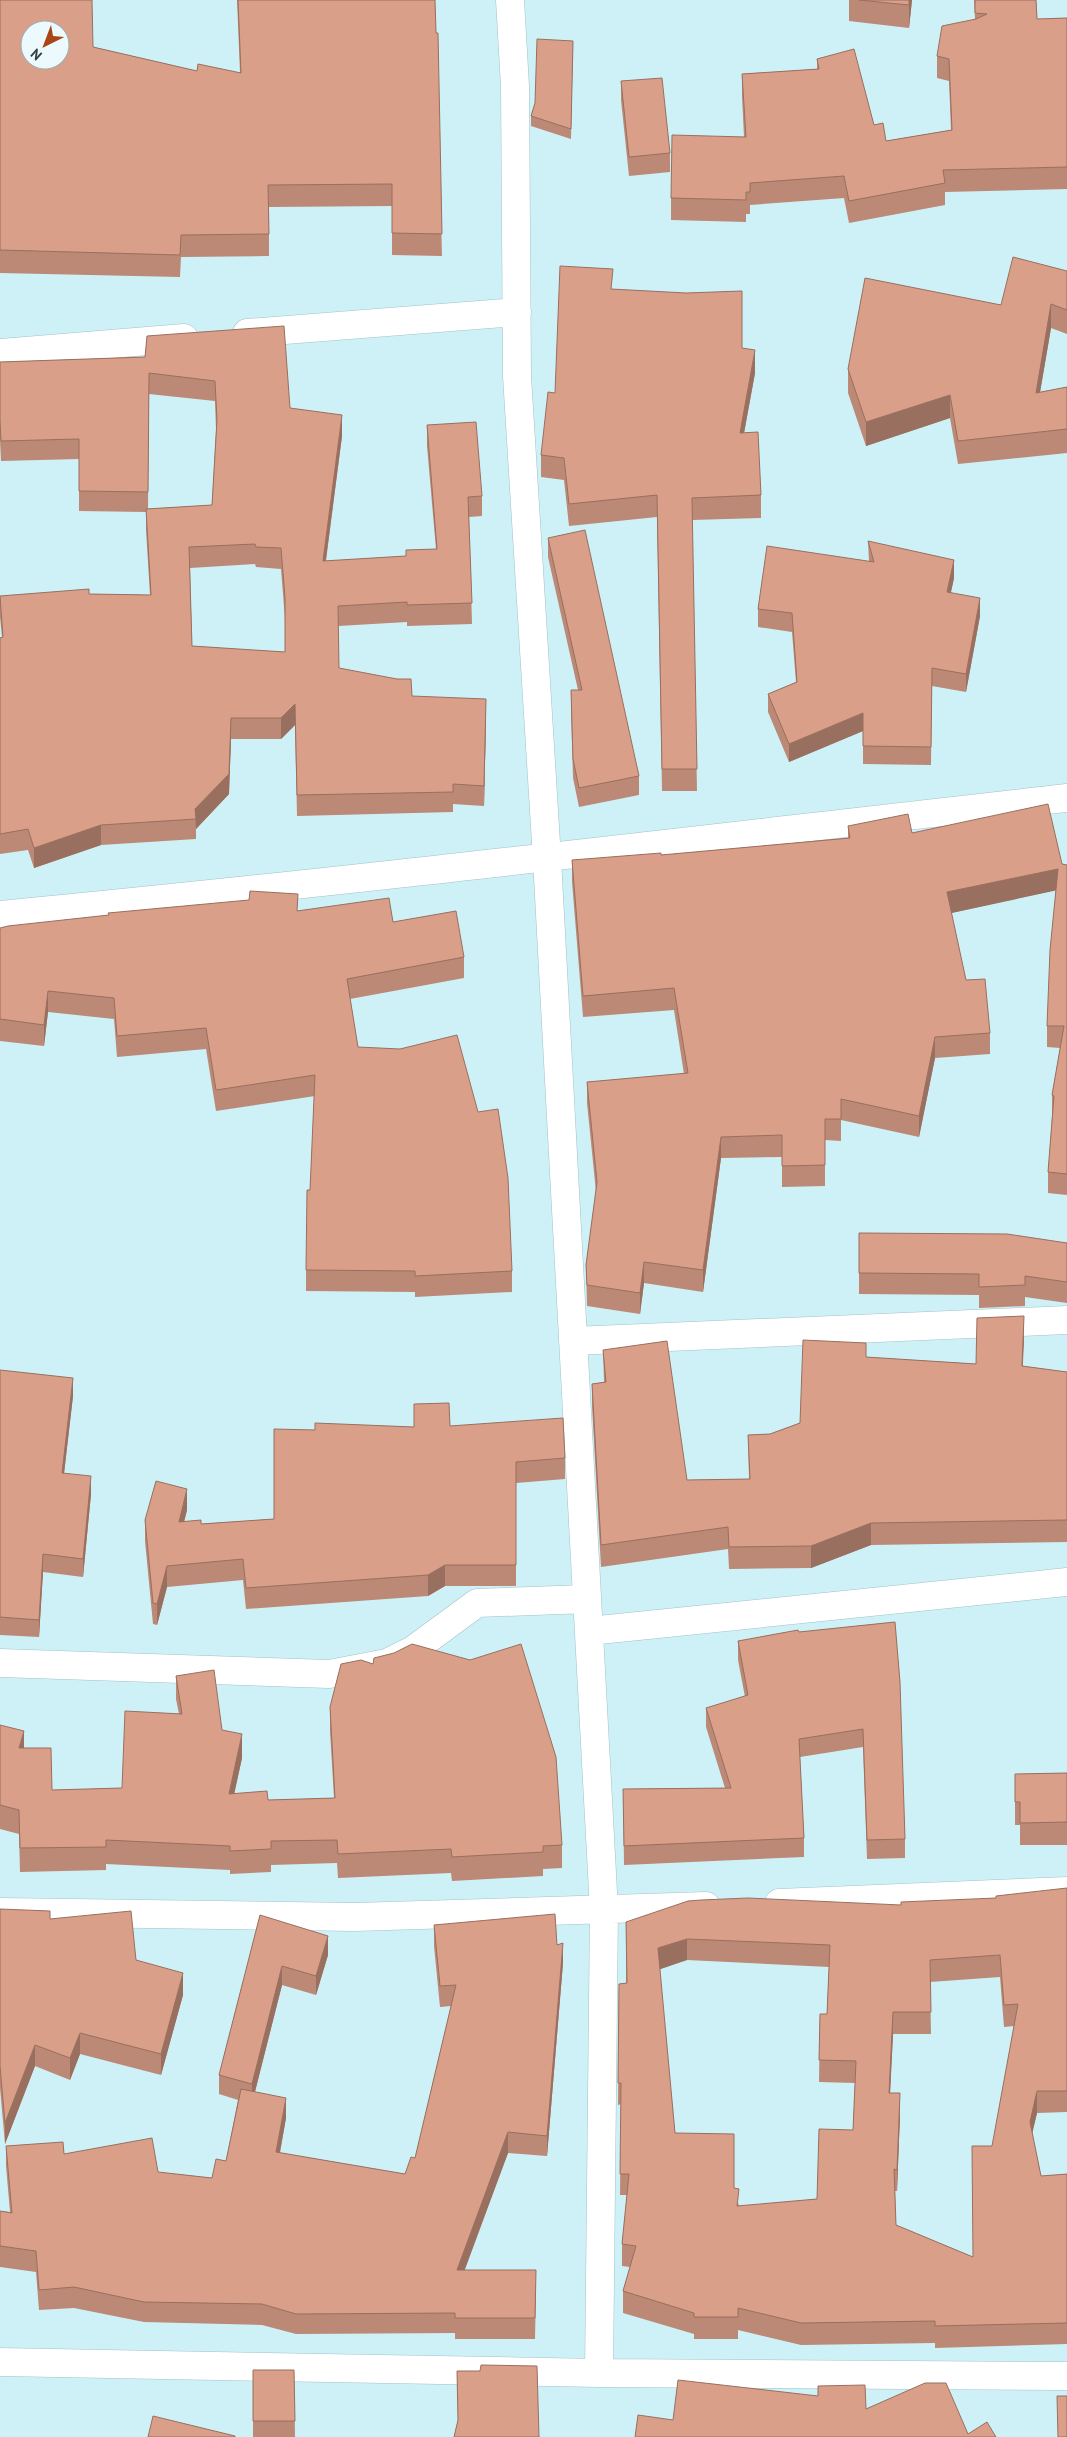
<svg xmlns="http://www.w3.org/2000/svg" width="1067" height="2437" font-family="'PT Sans',sans-serif">
<style>
.lines{fill:none;stroke-linecap:round;stroke-linejoin:round}
.minor-casing{stroke:#a0c2c9;stroke-width:29}
.minor{stroke:#fff;stroke-width:28}
.wall{fill:#bb8975;fill-rule:evenodd}
.shaded-wall{fill:#996f5f}
.building{fill:#da9f88;stroke:#996f5f;fill-rule:evenodd}
</style>
<rect width="100%" height="100%" fill="#cef1f8"/>
<g class="lines">
<!-- minor casing -->
<g class="minor-casing">
<path id="minor" d="M 510,0 L 515,86 L 517,376 L 547,859 L 604,1910 L 599,2373
M 247,333 L 517,312
M 0,353 L 184,338
M 0,915 C 356,881 711,838 1067,798
M 573,1341 L 1067,1320
M 589,1631 L 1067,1582
M 0,1663 L 329,1674 L 387,1663 L 413,1650 L 477,1603 L 587,1599
M 779,1903 L 1067,1891
M 0,1912 L 355,1917 L 706,1906
M 0,2362 L 599,2373 L 1067,2376"/>
</g>
<!-- minor -->
<use href="#minor" class="minor"/>
</g>
<!-- wall -->
<path class="wall" d="M 0,0 L 93,47 L 197,71 L 240,73 L 237,0 L 435,0 L 442,256 L 392,255 L 392,206 L 269,207 L 269,256 L 181,257 L 180,277 L 0,273 Z
M 849,0 L 912,0 L 909,28 L 849,21 Z
M 974,0 L 1036,0 L 1037,19 L 1067,18 L 1067,189 L 945,192 L 945,205 L 849,223 L 844,198 L 750,205 L 750,214 L 746,214 L 746,222 L 671,220 L 671,198 L 744,137 L 742,96 L 742,74 L 817,69 L 817,59 L 874,125 L 886,141 L 951,130 L 949,81 L 937,78 L 937,56 L 975,19 Z
M 573,41 L 571,139 L 531,126 L 531,116 L 535,103 Z
M 621,81 L 670,153 L 670,172 L 629,176 L 621,100 Z
M 1067,271 L 1067,334 L 1051,328 L 1040,392 L 1067,387 L 1067,453 L 958,464 L 950,418 L 866,446 L 848,393 L 848,369 L 1001,305 Z
M 613,289 L 742,348 L 755,373 L 744,433 L 761,495 L 761,518 L 692,520 L 697,791 L 662,791 L 657,517 L 569,526 L 564,480 L 541,477 L 541,455 L 555,393 Z
M 147,336 L 342,436 L 326,561 L 406,556 L 436,549 L 427,446 L 427,425 L 482,496 L 482,516 L 469,517 L 472,624 L 407,626 L 407,622 L 338,626 L 339,668 L 412,696 L 486,719 L 484,806 L 453,804 L 453,812 L 297,816 L 295,725 L 281,739 L 231,739 L 229,794 L 196,829 L 196,839 L 101,845 L 34,868 L 28,850 L 0,854 L 0,638 L 2,637 L 0,617 L 0,596 L 89,594 L 150,595 L 146,530 L 146,512 L 79,511 L 79,459 L 1,461 L 0,440 L 0,362 L 145,357 ZM 149,394 L 215,401 L 216,430 L 212,505 L 148,509 ZM 255,564 L 256,567 L 281,569 L 285,619 L 285,652 L 192,646 L 190,568 Z
M 548,538 L 639,776 L 639,795 L 579,807 L 573,778 L 571,709 L 571,690 L 578,690 L 548,557 Z
M 868,541 L 954,578 L 951,592 L 980,616 L 966,692 L 932,686 L 931,765 L 863,764 L 863,731 L 789,762 L 768,712 L 768,694 L 796,682 L 792,632 L 758,627 L 758,609 L 869,562 Z
M 848,826 L 912,833 L 1067,865 L 1067,1195 L 1048,1193 L 1048,1172 L 1052,1117 L 1052,1095 L 1060,1048 L 1047,1047 L 1047,1026 L 1056,890 L 951,913 L 966,980 L 990,1033 L 990,1054 L 935,1058 L 919,1137 L 841,1120 L 841,1141 L 825,1140 L 825,1186 L 782,1187 L 782,1157 L 721,1158 L 703,1292 L 644,1283 L 640,1314 L 587,1306 L 586,1265 L 596,1192 L 587,1103 L 587,1082 L 684,1074 L 674,1010 L 583,1017 L 572,882 L 572,860 L 661,855 L 848,838 Z
M 298,911 L 393,922 L 464,957 L 464,978 L 350,999 L 358,1047 L 512,1271 L 512,1292 L 415,1297 L 415,1292 L 306,1291 L 306,1270 L 310,1190 L 315,1096 L 216,1111 L 206,1049 L 117,1057 L 114,1019 L 48,1012 L 44,1046 L 0,1041 L 0,928 Z
M 859,1233 L 1067,1243 L 1067,1303 L 1025,1297 L 1025,1306 L 979,1308 L 979,1295 L 859,1294 Z
M 1024,1337 L 1022,1366 L 1067,1372 L 1067,1542 L 871,1545 L 811,1568 L 729,1569 L 728,1549 L 601,1567 L 592,1406 L 592,1384 L 604,1382 L 603,1350 L 687,1480 L 749,1479 L 748,1435 L 770,1434 L 800,1423 L 866,1357 L 976,1364 Z
M 0,1370 L 73,1396 L 64,1473 L 91,1494 L 83,1577 L 43,1572 L 39,1637 L 0,1635 Z
M 414,1404 L 450,1426 L 565,1458 L 565,1479 L 516,1483 L 516,1586 L 445,1586 L 428,1596 L 246,1609 L 243,1580 L 167,1587 L 157,1625 L 153,1624 L 145,1541 L 145,1520 L 187,1510 L 184,1521 L 201,1524 L 274,1519 L 315,1430 L 414,1427 Z
M 895,1622 L 905,1839 L 905,1858 L 867,1859 L 863,1747 L 800,1757 L 804,1838 L 804,1857 L 624,1865 L 623,1789 L 725,1788 L 706,1727 L 706,1708 L 745,1697 L 738,1660 L 738,1641 L 799,1632 Z
M 176,1676 L 222,1730 L 242,1758 L 234,1794 L 268,1800 L 334,1798 L 330,1731 L 330,1707 L 562,1845 L 562,1868 L 543,1869 L 543,1876 L 452,1881 L 451,1873 L 338,1878 L 337,1863 L 271,1865 L 271,1872 L 230,1874 L 230,1870 L 106,1864 L 106,1870 L 20,1872 L 19,1834 L 0,1829 L 0,1725 L 24,1748 L 52,1790 L 122,1788 L 179,1714 L 176,1699 Z
M 1067,1773 L 1067,1845 L 1020,1845 L 1020,1825 L 1015,1825 L 1015,1774 Z
M 1067,1888 L 1067,2112 L 1037,2113 L 1032,2133 L 1041,2176 L 1067,2174 L 1067,2344 L 935,2348 L 935,2343 L 801,2345 L 738,2330 L 738,2339 L 694,2339 L 694,2334 L 623,2313 L 623,2291 L 630,2267 L 622,2266 L 622,2244 L 627,2195 L 620,2195 L 621,2104 L 618,2105 L 619,1984 L 626,1983 L 626,1922 L 901,1905 L 996,1898 ZM 687,1960 L 829,1967 L 827,2014 L 820,2014 L 819,2082 L 855,2083 L 853,2130 L 817,2199 L 739,2206 L 734,2188 L 675,2133 L 659,1969 ZM 1000,1977 L 1004,2027 L 1014,2026 L 973,2257 L 896,2225 L 895,2191 L 897,2191 L 900,2115 L 890,2093 L 893,2034 L 931,2034 L 930,1982 Z
M 0,1909 L 50,1919 L 136,1960 L 183,1995 L 161,2075 L 80,2054 L 70,2080 L 35,2066 L 5,2144 L 0,2088 Z
M 260,1915 L 328,1955 L 316,1995 L 282,1985 L 255,2092 L 286,2118 L 280,2153 L 405,2174 L 415,2158 L 451,2006 L 440,2007 L 434,1946 L 434,1925 L 557,1945 L 563,1963 L 547,2156 L 508,2153 L 464,2270 L 536,2290 L 535,2339 L 455,2339 L 455,2333 L 296,2334 L 262,2325 L 144,2322 L 74,2308 L 39,2310 L 36,2272 L 0,2267 L 0,2211 L 10,2212 L 6,2166 L 6,2146 L 64,2154 L 158,2172 L 212,2178 L 226,2161 L 238,2100 L 219,2094 L 219,2075 Z
M 537,2366 L 458,2422 L 457,2371 L 480,2371 Z
M 253,2370 L 294,2370 L 295,2437 L 253,2437 Z"/>
<!-- shaded-wall -->
<path class="shaded-wall" d="M 909,0 L 912,0 L 909,28 Z
M 1051,304 L 1051,328 L 1036,416 L 1036,393 Z
M 755,350 L 755,373 L 740,455 L 740,433 Z
M 950,395 L 950,418 L 866,446 L 866,422 Z
M 342,415 L 342,436 L 323,581 L 323,561 Z
M 954,560 L 954,578 L 947,610 L 947,592 Z
M 980,598 L 980,616 L 966,692 L 966,674 Z
M 486,699 L 486,719 L 484,806 L 484,786 Z
M 295,704 L 295,725 L 281,739 L 281,718 Z
M 863,713 L 863,731 L 789,762 L 789,744 Z
M 231,718 L 231,739 L 229,794 L 196,829 L 195,809 Z
M 101,825 L 101,845 L 34,868 L 34,848 Z
M 1058,869 L 1058,890 L 947,914 L 947,892 Z
M 48,991 L 48,1012 L 44,1046 L 44,1025 Z
M 935,1037 L 935,1058 L 919,1137 L 919,1116 Z
M 721,1137 L 721,1158 L 703,1292 L 703,1270 Z
M 644,1262 L 644,1283 L 640,1314 L 640,1293 Z
M 1024,1316 L 1024,1337 L 1022,1388 L 1022,1366 Z
M 73,1378 L 73,1396 L 62,1491 L 62,1473 Z
M 91,1476 L 91,1494 L 83,1577 L 83,1559 Z
M 187,1489 L 187,1510 L 179,1543 L 179,1522 Z
M 871,1523 L 871,1545 L 811,1568 L 811,1546 Z
M 43,1554 L 43,1572 L 39,1637 L 39,1620 Z
M 445,1565 L 445,1586 L 428,1596 L 428,1575 Z
M 167,1566 L 167,1587 L 157,1625 L 157,1604 Z
M 24,1731 L 24,1755 L 19,1748 Z
M 242,1734 L 242,1758 L 229,1818 L 229,1794 Z
M 328,1936 L 328,1955 L 316,1995 L 316,1976 Z
M 687,1939 L 687,1960 L 658,1970 L 658,1948 Z
M 563,1943 L 563,1963 L 547,2156 L 547,2136 Z
M 282,1966 L 282,1985 L 252,2103 L 252,2084 Z
M 183,1973 L 183,1995 L 161,2075 L 161,2054 Z
M 893,2012 L 893,2034 L 889,2115 L 889,2093 Z
M 80,2033 L 80,2054 L 70,2080 L 70,2058 Z
M 35,2045 L 35,2066 L 5,2144 L 5,2123 Z
M 1037,2091 L 1037,2113 L 1030,2143 L 1030,2122 Z
M 900,2093 L 900,2115 L 897,2191 L 897,2170 Z
M 286,2098 L 286,2118 L 276,2173 L 276,2152 Z
M 508,2132 L 508,2153 L 457,2291 L 457,2270 Z"/>
<!-- building -->
<path class="building" d="M 0,0 L 92,0 L 93,47 L 197,71 L 198,64 L 241,73 L 238,0 L 435,0 L 436,33 L 438,33 L 442,234 L 392,233 L 392,184 L 268,185 L 269,234 L 181,235 L 180,255 L 0,250 ZM 30,30 L 60,30 L 60,60 L 30,60 Z
M 859,0 L 909,0 L 909,5 Z
M 975,0 L 1036,0 L 1037,19 L 1067,18 L 1067,167 L 943,170 L 945,183 L 849,201 L 844,176 L 750,183 L 750,192 L 746,192 L 746,200 L 671,198 L 672,135 L 746,137 L 742,74 L 819,69 L 817,59 L 854,49 L 874,125 L 883,123 L 886,141 L 952,130 L 949,59 L 937,56 L 942,26 L 976,19 L 987,14 L 975,13 Z
M 537,39 L 573,41 L 571,129 L 531,116 L 535,103 Z
M 662,78 L 670,153 L 629,157 L 621,81 Z
M 1013,257 L 1067,271 L 1067,310 L 1051,304 L 1036,393 L 1067,387 L 1067,429 L 958,441 L 950,395 L 866,422 L 848,369 L 865,278 L 1001,305 Z
M 560,266 L 613,269 L 611,289 L 686,293 L 742,291 L 742,348 L 755,350 L 740,433 L 758,432 L 761,495 L 692,498 L 697,769 L 662,769 L 657,495 L 569,504 L 564,458 L 541,455 L 548,392 L 555,393 Z
M 284,326 L 290,408 L 342,415 L 323,561 L 406,556 L 406,550 L 437,549 L 427,425 L 476,422 L 482,496 L 468,497 L 472,603 L 407,605 L 407,602 L 338,606 L 339,668 L 397,679 L 411,679 L 412,696 L 486,699 L 484,786 L 453,784 L 453,792 L 297,795 L 295,704 L 281,718 L 231,718 L 229,774 L 195,809 L 196,819 L 101,825 L 34,848 L 28,829 L 0,834 L 0,638 L 3,637 L 0,596 L 89,589 L 89,594 L 151,595 L 146,509 L 212,505 L 217,420 L 215,381 L 149,373 L 148,492 L 79,491 L 79,439 L 1,441 L 0,420 L 0,362 L 145,357 L 147,336 ZM 255,544 L 256,547 L 281,548 L 285,598 L 285,652 L 192,646 L 189,547 Z
M 585,530 L 639,776 L 579,788 L 573,759 L 571,690 L 582,690 L 548,538 Z
M 868,541 L 954,560 L 947,592 L 980,598 L 966,674 L 932,668 L 931,747 L 863,746 L 863,713 L 789,744 L 768,694 L 797,682 L 792,613 L 758,609 L 767,546 L 874,562 Z
M 1048,804 L 1062,864 L 1067,865 L 1067,1174 L 1048,1172 L 1054,1096 L 1052,1095 L 1064,1026 L 1047,1026 L 1050,950 L 1058,869 L 947,892 L 966,980 L 985,979 L 990,1033 L 935,1037 L 919,1116 L 841,1099 L 841,1119 L 825,1119 L 825,1165 L 782,1166 L 782,1135 L 721,1137 L 703,1270 L 644,1262 L 640,1293 L 587,1285 L 586,1265 L 597,1182 L 587,1082 L 688,1073 L 674,988 L 583,996 L 572,860 L 661,853 L 661,855 L 850,838 L 848,826 L 908,814 L 912,833 Z
M 250,891 L 298,894 L 297,911 L 389,898 L 393,922 L 456,911 L 464,957 L 347,979 L 358,1047 L 400,1049 L 457,1035 L 478,1112 L 498,1109 L 508,1178 L 512,1271 L 415,1276 L 415,1271 L 306,1270 L 307,1190 L 310,1190 L 315,1075 L 216,1090 L 206,1028 L 117,1036 L 114,998 L 48,991 L 44,1025 L 0,1019 L 0,928 L 8,926 L 109,915 L 108,913 L 249,900 Z
M 859,1233 L 1007,1234 L 1067,1243 L 1067,1282 L 1025,1276 L 1025,1285 L 979,1287 L 979,1274 L 859,1273 Z
M 1024,1316 L 1022,1366 L 1067,1372 L 1067,1520 L 871,1523 L 811,1546 L 729,1547 L 728,1527 L 601,1545 L 592,1384 L 606,1382 L 603,1350 L 667,1341 L 687,1480 L 750,1479 L 748,1435 L 770,1434 L 800,1423 L 803,1340 L 866,1343 L 866,1357 L 976,1364 L 977,1318 Z
M 0,1370 L 73,1378 L 62,1473 L 91,1476 L 83,1559 L 43,1554 L 39,1620 L 0,1617 Z
M 449,1403 L 450,1426 L 563,1418 L 565,1458 L 516,1462 L 516,1565 L 445,1565 L 428,1575 L 246,1588 L 243,1559 L 167,1566 L 157,1604 L 153,1603 L 145,1520 L 156,1481 L 187,1489 L 179,1522 L 201,1520 L 201,1524 L 274,1519 L 274,1429 L 315,1430 L 315,1423 L 414,1427 L 414,1404 Z
M 895,1622 L 900,1682 L 905,1839 L 867,1840 L 863,1729 L 799,1739 L 804,1838 L 624,1846 L 623,1789 L 731,1788 L 706,1708 L 748,1695 L 738,1641 L 798,1630 L 799,1632 Z
M 412,1644 L 470,1660 L 521,1644 L 556,1757 L 562,1845 L 543,1846 L 543,1852 L 452,1857 L 451,1849 L 338,1854 L 337,1840 L 271,1841 L 271,1849 L 230,1851 L 230,1846 L 106,1840 L 106,1847 L 20,1848 L 19,1810 L 0,1805 L 0,1725 L 24,1731 L 19,1748 L 51,1748 L 52,1790 L 122,1788 L 125,1711 L 182,1714 L 176,1676 L 214,1670 L 222,1730 L 242,1734 L 229,1794 L 267,1791 L 268,1800 L 335,1798 L 330,1707 L 341,1664 L 361,1660 L 373,1664 L 374,1658 L 394,1653 Z
M 1067,1773 L 1067,1822 L 1020,1823 L 1020,1802 L 1015,1802 L 1015,1774 Z
M 1067,1888 L 1067,2091 L 1037,2091 L 1030,2122 L 1041,2176 L 1067,2174 L 1067,2323 L 935,2326 L 935,2321 L 801,2323 L 738,2308 L 738,2317 L 694,2317 L 694,2313 L 623,2291 L 636,2246 L 622,2244 L 629,2174 L 620,2174 L 621,2083 L 618,2083 L 619,1984 L 627,1983 L 626,1922 L 688,1901 L 701,1900 L 748,1898 L 901,1905 L 901,1902 L 996,1898 L 996,1896 ZM 687,1939 L 830,1945 L 827,2014 L 820,2014 L 819,2060 L 856,2061 L 853,2130 L 819,2129 L 817,2199 L 737,2206 L 739,2189 L 734,2188 L 734,2134 L 675,2133 L 658,1948 ZM 1000,1955 L 1004,2005 L 1018,2004 L 992,2146 L 972,2146 L 973,2257 L 896,2225 L 894,2169 L 897,2170 L 900,2093 L 889,2093 L 893,2012 L 931,2012 L 930,1960 Z
M 0,1909 L 50,1911 L 50,1919 L 131,1911 L 136,1960 L 183,1973 L 161,2054 L 80,2033 L 70,2058 L 35,2045 L 5,2123 L 0,2066 Z
M 555,1914 L 557,1945 L 563,1943 L 547,2136 L 508,2132 L 457,2270 L 536,2270 L 535,2318 L 455,2318 L 455,2313 L 296,2314 L 262,2304 L 144,2302 L 74,2287 L 39,2290 L 36,2251 L 0,2246 L 0,2211 L 12,2213 L 6,2146 L 63,2142 L 64,2154 L 152,2138 L 158,2172 L 212,2178 L 216,2159 L 226,2161 L 241,2089 L 286,2098 L 276,2152 L 405,2174 L 411,2157 L 415,2158 L 456,1985 L 440,1986 L 434,1925 Z
M 260,1915 L 328,1936 L 316,1976 L 282,1966 L 252,2084 L 219,2075 Z
M 481,2365 L 537,2366 L 539,2437 L 454,2437 L 458,2420 L 457,2371 L 480,2371 Z
M 253,2370 L 294,2370 L 295,2421 L 253,2421 Z
M 678,2380 L 818,2396 L 818,2386 L 865,2385 L 866,2409 L 925,2383 L 946,2383 L 968,2434 L 987,2422 L 996,2437 L 635,2437 L 638,2415 L 673,2420 Z
M 1057,2396 L 1067,2396 L 1067,2437 L 1058,2437 Z
M 153,2416 L 235,2436 L 235,2437 L 148,2437 Z"/>
<!-- north arrow -->
<g transform="translate(45 45) rotate(222)"><circle r="24" fill="#ecf9fd" stroke="#a1aeb2"/>
<path d="M0-4L9 19L0 12L-9 19Z" fill="#aa4614"/>
<text y="-8" font-size="14" font-weight="bold" text-anchor="middle" fill="#303e41">N</text>
</g>
</svg>
